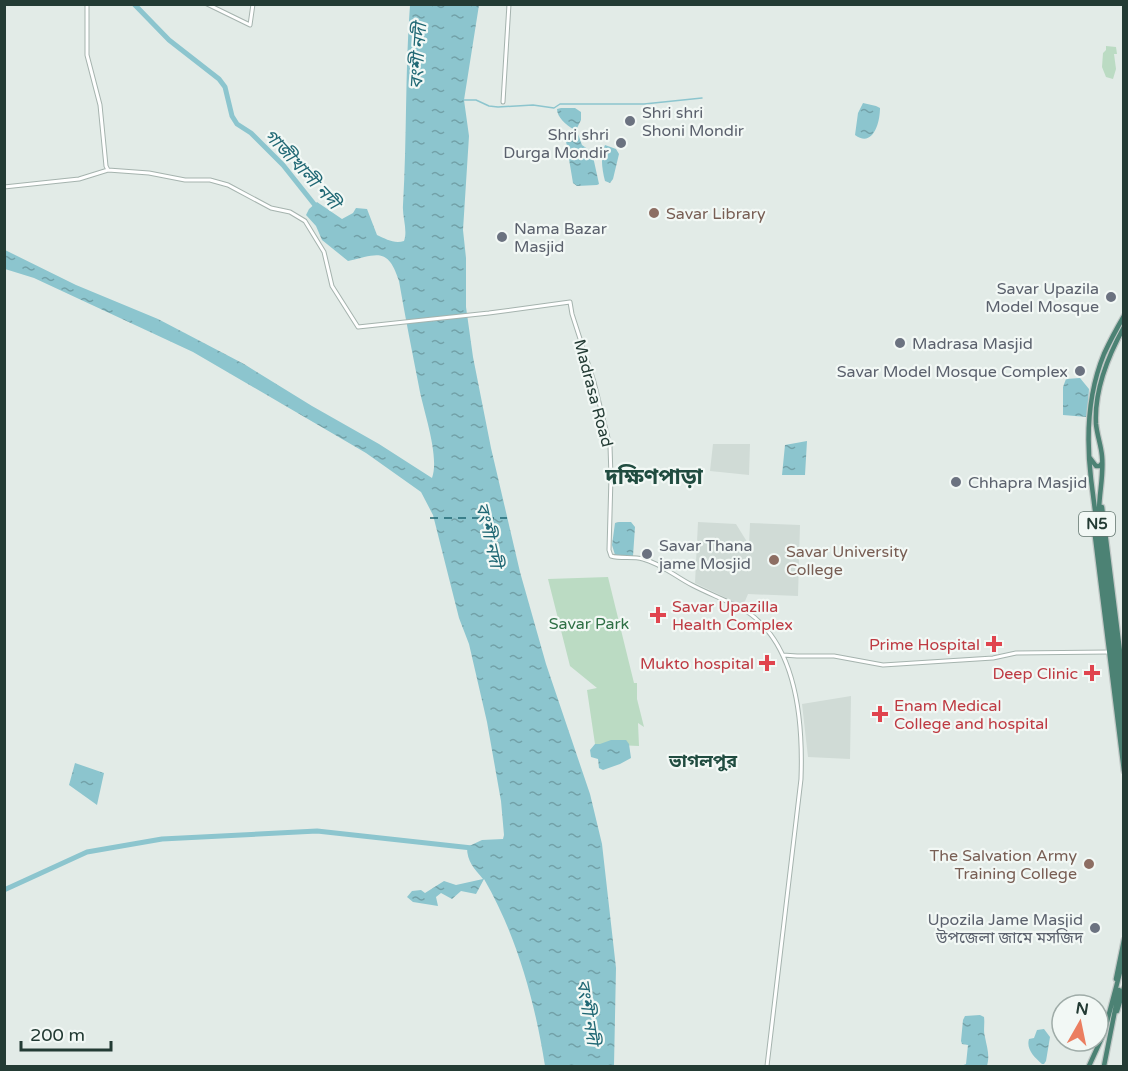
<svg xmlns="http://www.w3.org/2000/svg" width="1128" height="1071" font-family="'Varela Round','Noto Sans Bengali',sans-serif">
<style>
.built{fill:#d0dbd6}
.park{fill:#bbdbc3}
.water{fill:url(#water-ripples)}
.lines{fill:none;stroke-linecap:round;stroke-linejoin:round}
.stream{stroke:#8cc5ce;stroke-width:1.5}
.river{stroke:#8cc5ce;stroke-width:5}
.ferry{stroke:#206874;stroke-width:1.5;stroke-dasharray:8 6;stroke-linecap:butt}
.tertiary-casing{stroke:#a5b3ae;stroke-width:5}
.trunk-casing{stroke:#c1c8c6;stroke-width:7}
.tertiary{stroke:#fff;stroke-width:3}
.trunk{stroke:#4c8274;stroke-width:4.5}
.worship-dot{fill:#6b7280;stroke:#f2f8f5;stroke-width:2}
.education-dot{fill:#8d6e63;stroke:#f2f8f5;stroke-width:2}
.health-dot{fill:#e0444e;stroke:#f2f8f5;stroke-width:2}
.labels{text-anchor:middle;stroke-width:4.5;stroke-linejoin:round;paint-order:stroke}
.shield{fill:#f2f8f5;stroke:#61746e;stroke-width:1.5}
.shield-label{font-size:15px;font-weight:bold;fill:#233b34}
.worship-label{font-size:16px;fill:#5b616d;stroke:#f2f8f5;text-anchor:start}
.education-label{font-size:16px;fill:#785e54;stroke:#f2f8f5;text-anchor:start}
.street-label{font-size:16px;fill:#233b34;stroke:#f2f8f5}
.health-label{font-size:16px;fill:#be3a42;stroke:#f2f8f5;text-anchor:end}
.park-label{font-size:16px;fill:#2f7046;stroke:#f2f8f5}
.water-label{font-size:18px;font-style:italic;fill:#206874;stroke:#f2f8f5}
.neighbourhood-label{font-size:18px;font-weight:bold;fill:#204c40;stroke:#f2f8f5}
.district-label{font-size:22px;font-weight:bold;fill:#204c40;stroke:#f2f8f5}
</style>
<defs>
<pattern id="water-ripples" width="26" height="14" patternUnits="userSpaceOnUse" patternTransform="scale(1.5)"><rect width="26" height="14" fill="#8cc5ce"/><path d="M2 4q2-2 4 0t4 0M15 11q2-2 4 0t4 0" fill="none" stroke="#72a1a8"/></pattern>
</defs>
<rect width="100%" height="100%" fill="#e2ebe7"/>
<!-- built -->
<path class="built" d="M 713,444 L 750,444 L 749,475 L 710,471 Z
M 698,522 L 736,524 L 749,545 L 750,523 L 800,525 L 798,596 L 748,594 L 743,606 L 695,583 Z
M 851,696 L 850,759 L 808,757 L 802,704 Z"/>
<!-- park -->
<path class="park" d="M 1106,46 L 1116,47 L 1117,54 L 1114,54 L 1116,69 L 1113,79 L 1106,77 L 1102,67 L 1103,53 L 1106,50 Z
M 608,577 L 634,683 L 637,683 L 637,699 L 644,727 L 638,723 L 639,746 L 595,744 L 587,690 L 597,688 L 570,666 L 548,579 Z"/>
<!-- water -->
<path class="water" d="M 410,5 L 479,5 L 464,100 L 469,136 L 463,230 L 466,258 L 466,307 L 473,357 L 491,448 L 520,572 L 546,664 L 590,794 L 602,844 L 616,968 L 614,1066 L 545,1066 C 535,1002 517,936 484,879 L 476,894 L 461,891 L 452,899 L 441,893 L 436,897 L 438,906 L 413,902 L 407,897 L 412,891 L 421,890 L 425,893 L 444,881 L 456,885 L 483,879 C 474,868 467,862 467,847 L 482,840 L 503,839 L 504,835 L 501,801 L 487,722 L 469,644 L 459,618 L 433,515 L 421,492 L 366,453 L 193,352 L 34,278 L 5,269 L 5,250 L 76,285 L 158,319 L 244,364 L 312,406 L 379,444 L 432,478 C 440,456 423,410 419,387 C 412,351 405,316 399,281 C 388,247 378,254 348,261 L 322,240 L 316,226 L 306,215 L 309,209 L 317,202 L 342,219 L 353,213 L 356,208 L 367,209 L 377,235 C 386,239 394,244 404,241 C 408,230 402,217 403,205 C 407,138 405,71 410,5 Z
M 863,103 L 876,106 L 880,108 C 880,123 873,148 855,135 L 858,113 Z
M 561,108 L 575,108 L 581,112 L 581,120 L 577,128 L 573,129 C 566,125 557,117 557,109 Z
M 574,132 L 578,134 L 582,145 L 592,152 L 599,184 L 597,185 L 577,186 L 573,183 L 566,141 L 567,136 Z
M 605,145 L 616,149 L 619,154 L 613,179 L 610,183 L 605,181 C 602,169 600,156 605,145 Z
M 1080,378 L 1089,389 L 1087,417 L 1063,415 L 1063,387 L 1066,379 Z
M 807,441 L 805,475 L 782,475 L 785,445 Z
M 619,522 L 631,522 L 635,527 L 633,556 L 615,555 L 612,545 L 615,523 Z
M 611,740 L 626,740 L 629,744 L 631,758 L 620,764 L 603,770 L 599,768 L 598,759 L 591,757 L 590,750 L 595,744 L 600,744 Z
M 75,763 L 104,773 L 97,805 L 69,785 Z
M 980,1015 L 984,1017 C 985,1024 983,1030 985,1037 C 987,1048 990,1055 987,1066 L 961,1066 L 966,1064 L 968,1045 L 962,1044 L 961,1041 L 963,1020 L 965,1016 Z
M 1044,1029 L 1050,1037 L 1046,1061 L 1044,1064 L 1042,1064 C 1034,1057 1026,1049 1029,1039 L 1034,1038 L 1037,1030 Z"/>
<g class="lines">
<!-- stream -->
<path class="stream" d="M 464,100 L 476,100 L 489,106 L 498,107 L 533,105 L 554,108 L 560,104 L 644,104 L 702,98"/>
<!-- river -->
<path class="river" d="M 134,4 L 169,40 L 219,79 L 225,87 L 232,116 L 237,124 L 251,133 L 283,165 L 318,209
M 4,890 L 87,852 L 162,839 L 317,831 L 472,848"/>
<!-- ferry -->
<path class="ferry" d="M 430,518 L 507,518"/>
<!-- tertiary casing -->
<g class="tertiary-casing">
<path id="tertiary" d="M 87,4 L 87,55 L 100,105 L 106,166 L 108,170
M 207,4 L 250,25 L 253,4
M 503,102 L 509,4
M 4,187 L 79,179 L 108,170 L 149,173 L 185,180 L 210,180 L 228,185 L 271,208 L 290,212 L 305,221 L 324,252 L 332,286 L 358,327 L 489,313 L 570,302 L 572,314 L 594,382 L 610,446 L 611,477 L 609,550 L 611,556 C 621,559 633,556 643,559 C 660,563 676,577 692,585 C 709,594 729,601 746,611 C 798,645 803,724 801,779 L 767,1066
M 783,655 L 797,656 L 834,656 L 883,665 L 993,658 L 1016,653 L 1109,652"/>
</g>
<!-- trunk casing -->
<g class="trunk-casing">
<path id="trunk" d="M 1124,316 C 1117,328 1110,341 1104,354 C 1088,393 1086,437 1091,479 L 1124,738
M 1124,327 C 1108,356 1094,390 1096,424 C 1097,435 1101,445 1102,456 C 1104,475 1099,493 1099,512 L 1124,712
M 1090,458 L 1096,466 L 1100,466 L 1102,463
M 1102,507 L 1124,684
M 1093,520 L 1124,771
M 1116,979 L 1124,940
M 1117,1011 L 1124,988
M 1089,1066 L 1104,1033 L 1124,957
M 1104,1066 L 1119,990"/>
</g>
<!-- tertiary -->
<use href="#tertiary" class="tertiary"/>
<!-- trunk -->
<use href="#trunk" class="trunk"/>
</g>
<!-- markers -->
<g class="worship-dot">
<circle cx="630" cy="121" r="6"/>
<circle cx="621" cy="143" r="6"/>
<circle cx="502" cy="237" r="6"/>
<circle cx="1111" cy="297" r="6"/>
<circle cx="900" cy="343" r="6"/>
<circle cx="1080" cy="371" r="6"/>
<circle cx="956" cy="482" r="6"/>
<circle cx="647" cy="554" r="6"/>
<circle cx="1095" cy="928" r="6"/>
</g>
<g class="education-dot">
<circle cx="654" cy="213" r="6"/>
<circle cx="774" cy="560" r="6"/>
<circle cx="1089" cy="864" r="6"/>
</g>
<g class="health-dot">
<path d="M655 606h6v6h6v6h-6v6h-6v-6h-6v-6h6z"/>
<path d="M991 635h6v6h6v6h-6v6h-6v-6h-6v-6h6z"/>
<path d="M764 654h6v6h6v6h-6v6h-6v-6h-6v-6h6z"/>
<path d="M1089 664h6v6h6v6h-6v6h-6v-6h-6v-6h6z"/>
<path d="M877 705h6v6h6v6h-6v6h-6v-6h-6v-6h6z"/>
</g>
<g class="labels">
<!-- shield labels -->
<rect class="shield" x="1079" y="512" width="36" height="24" rx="4.5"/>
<g class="shield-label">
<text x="1097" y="529">N5</text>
</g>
<!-- worship labels -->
<g class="worship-label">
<text x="642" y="118">Shri shri<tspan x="642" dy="18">Shoni Mondir</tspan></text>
<text x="609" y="140" text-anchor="end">Shri shri<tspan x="609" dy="18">Durga Mondir</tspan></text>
<text x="514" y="234">Nama Bazar<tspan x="514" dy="18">Masjid</tspan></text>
<text x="1099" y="294" text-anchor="end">Savar Upazila<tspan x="1099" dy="18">Model Mosque</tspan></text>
<text x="912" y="349">Madrasa Masjid</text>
<text x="1068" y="377" text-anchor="end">Savar Model Mosque Complex</text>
<text x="968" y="488">Chhapra Masjid</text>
<text x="659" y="551">Savar Thana<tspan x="659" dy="18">jame Mosjid</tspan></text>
<text x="1083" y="925" text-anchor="end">Upozila Jame Masjid<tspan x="1083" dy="18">উপজেলা জামে মসজিদ</tspan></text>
</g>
<!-- education labels -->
<g class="education-label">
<text x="666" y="219">Savar Library</text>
<text x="786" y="557">Savar University<tspan x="786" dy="18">College</tspan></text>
<text x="1077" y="861" text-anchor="end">The Salvation Army<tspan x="1077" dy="18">Training College</tspan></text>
</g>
<!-- street labels -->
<g class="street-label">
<text transform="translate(594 393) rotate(75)" y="6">Madrasa Road</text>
</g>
<!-- health labels -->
<g class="health-label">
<text x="672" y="612" text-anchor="start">Savar Upazilla<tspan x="672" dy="18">Health Complex</tspan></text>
<text x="980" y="650">Prime Hospital</text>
<text x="754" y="669">Mukto hospital</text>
<text x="1078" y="679">Deep Clinic</text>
<text x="894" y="711" text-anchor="start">Enam Medical<tspan x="894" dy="18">College and hospital</tspan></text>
</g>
<!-- park labels -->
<g class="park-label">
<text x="589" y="629">Savar Park</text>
</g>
<!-- water labels -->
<g class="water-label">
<text transform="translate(418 56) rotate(-86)" y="6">বংশী নদী</text>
<text transform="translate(302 169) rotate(47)" y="6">গাজীখালী নদী</text>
<text transform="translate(489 535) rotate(77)" y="6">বংশী নদী</text>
<text transform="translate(588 1012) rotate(81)" y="6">বংশী নদী</text>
</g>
<!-- neighbourhood labels -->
<g class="neighbourhood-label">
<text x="703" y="767">ভাগলপুর</text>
</g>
<!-- district labels -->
<g class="district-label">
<text x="654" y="484">দক্ষিণপাড়া</text>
</g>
</g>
<!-- border -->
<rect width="1128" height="1071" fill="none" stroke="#233b34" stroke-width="12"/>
<!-- north arrow -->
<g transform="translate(1080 1023) rotate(9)"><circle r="28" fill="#f2f8f5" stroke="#9faca8" stroke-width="1.5"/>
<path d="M0-4.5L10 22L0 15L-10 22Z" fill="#eb7e60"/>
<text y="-9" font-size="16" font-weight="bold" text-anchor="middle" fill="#233b34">N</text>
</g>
<!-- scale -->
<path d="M21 1041v9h90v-9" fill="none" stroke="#233b34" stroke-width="3"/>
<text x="30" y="1041" font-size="18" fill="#233b34" stroke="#f2f8f5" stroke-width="4.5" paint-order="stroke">200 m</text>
</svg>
